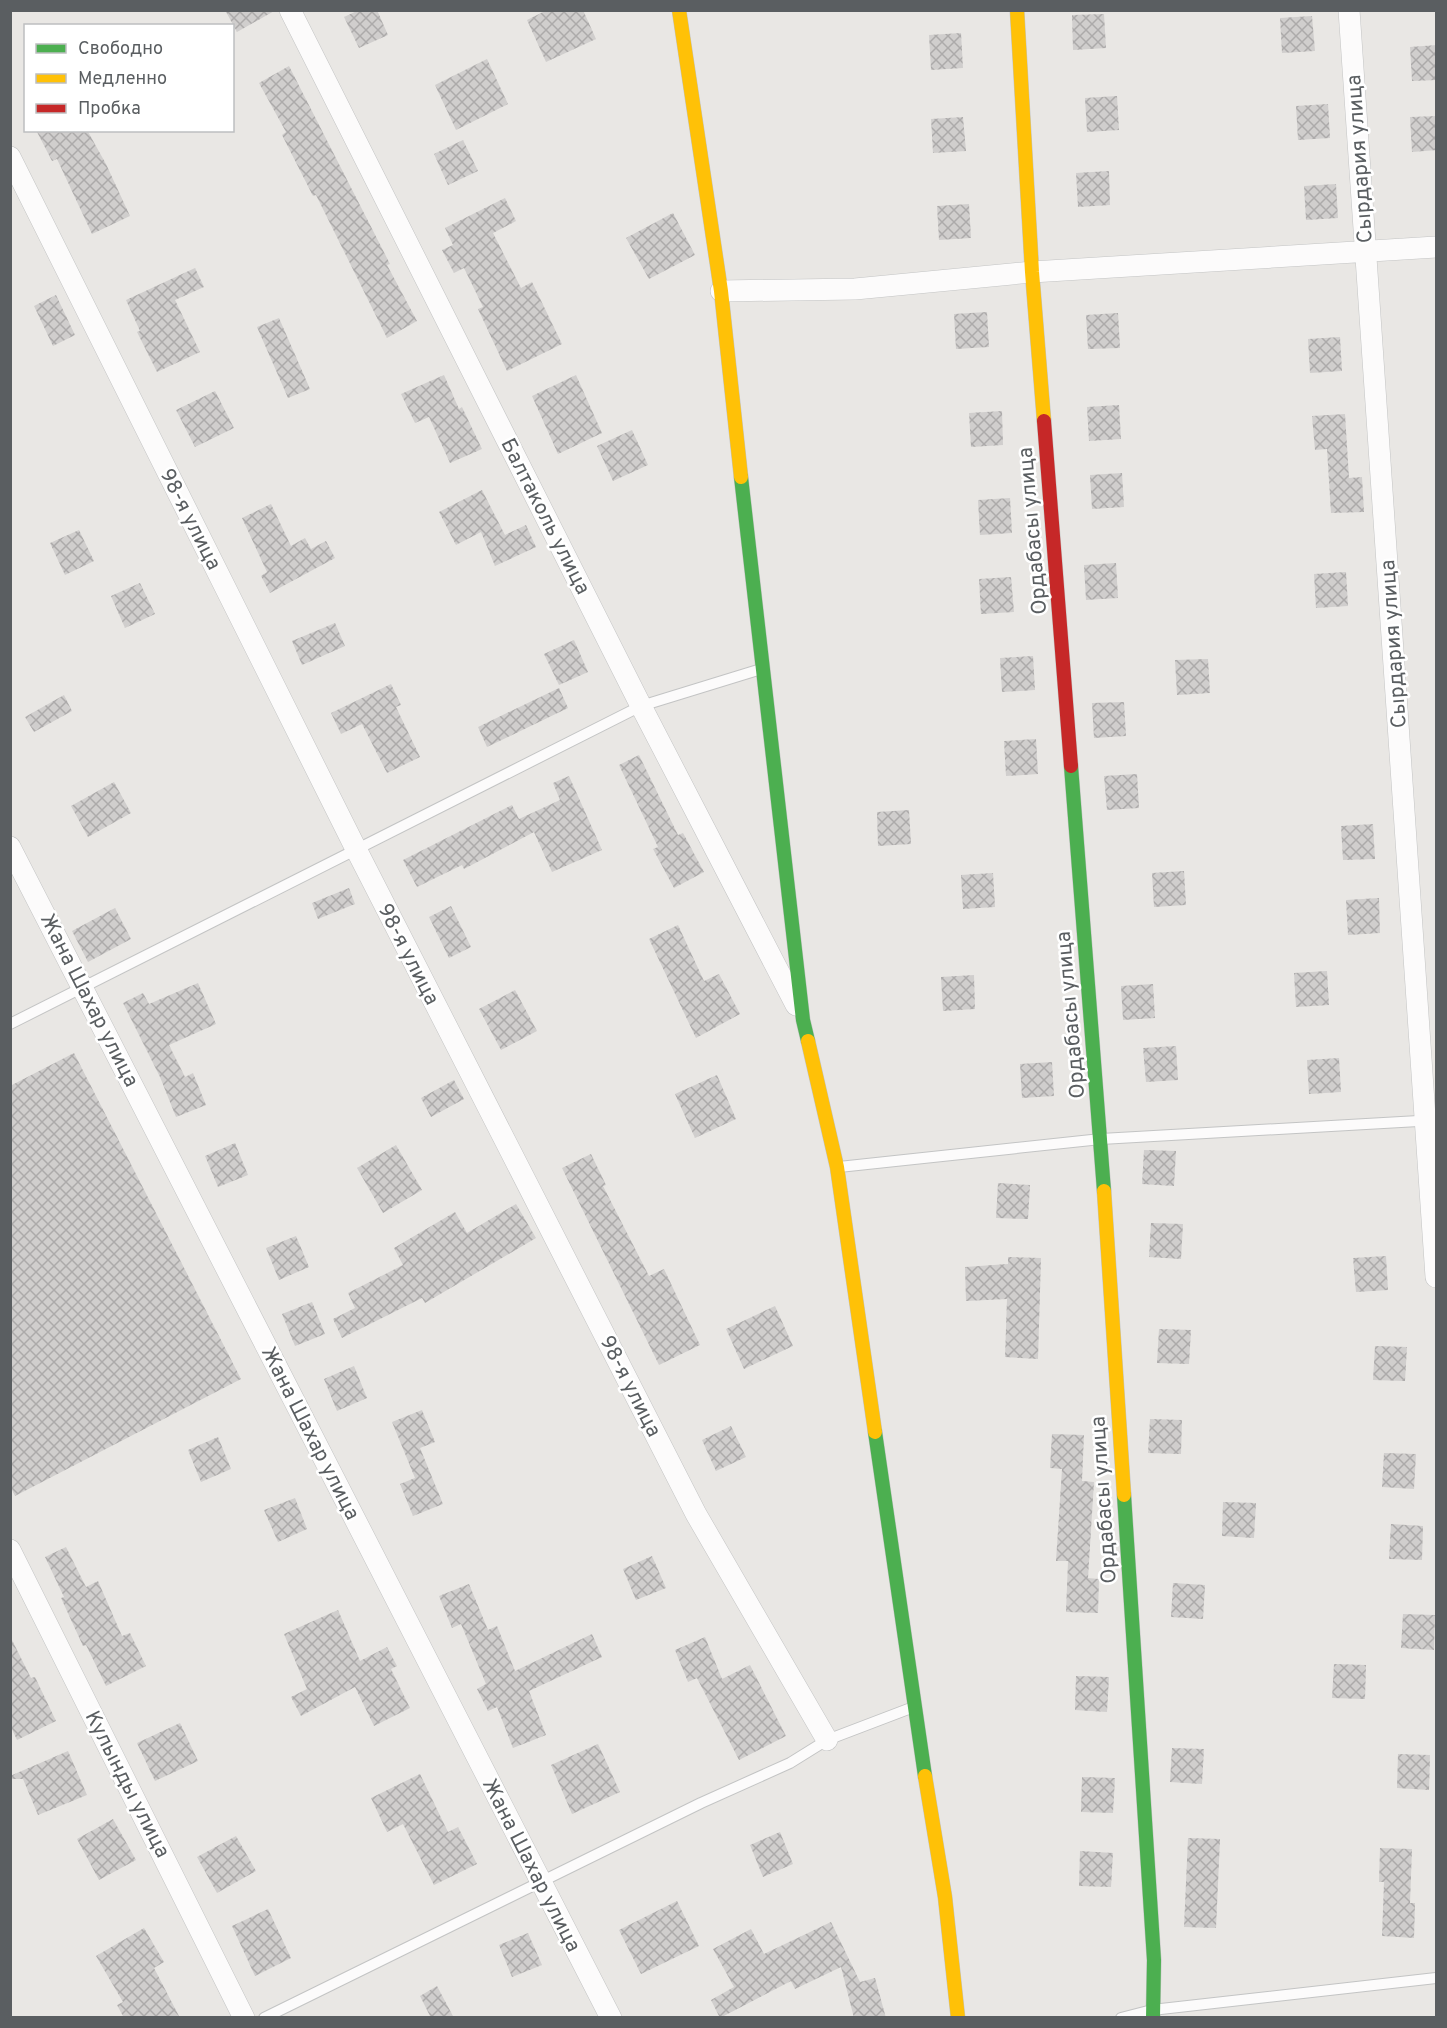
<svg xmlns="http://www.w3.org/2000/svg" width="1447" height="2028" font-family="Overpass,sans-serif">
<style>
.building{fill:url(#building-cross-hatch)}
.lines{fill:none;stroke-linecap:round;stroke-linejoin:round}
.lane-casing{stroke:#c3c4c4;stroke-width:12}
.street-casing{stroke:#c3c4c4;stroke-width:22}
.fast-casing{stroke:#c3c4c3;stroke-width:15}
.slow-casing{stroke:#c3c4c3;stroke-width:15}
.jam-casing{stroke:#c3c4c3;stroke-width:15}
.lane{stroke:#fcfbfb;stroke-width:10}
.street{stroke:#fcfbfb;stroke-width:21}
.fast{stroke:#4caf50;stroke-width:14}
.slow{stroke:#ffc107;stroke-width:14}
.jam{stroke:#c62828;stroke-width:14}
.labels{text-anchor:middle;stroke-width:5;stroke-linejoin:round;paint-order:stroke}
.street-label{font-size:21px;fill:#5a5e61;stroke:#fff}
</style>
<defs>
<pattern id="building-cross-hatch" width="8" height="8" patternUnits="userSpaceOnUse" patternTransform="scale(1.5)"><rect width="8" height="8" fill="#d0cecd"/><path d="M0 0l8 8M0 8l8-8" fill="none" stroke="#acaaaa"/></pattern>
</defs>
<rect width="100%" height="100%" fill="#e9e7e4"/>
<!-- building -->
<path class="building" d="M 225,10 L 276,10 L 237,32 Z
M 359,10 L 377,10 L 388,35 L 359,48 L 344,17 Z
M 547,10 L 583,10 L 596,39 L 546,62 L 527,20 Z
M 1104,14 L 1106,48 L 1073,50 L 1072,15 Z
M 1312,16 L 1315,51 L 1282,53 L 1280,18 Z
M 961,33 L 963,68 L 931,70 L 929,35 Z
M 1437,45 L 1437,80 L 1412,81 L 1410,47 Z
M 487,59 L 508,104 L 456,130 L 435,85 Z
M 289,66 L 390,264 L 387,265 L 417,321 L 387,338 L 316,195 L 313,196 L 282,135 L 286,132 L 259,83 Z
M 1117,96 L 1119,130 L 1087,132 L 1085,98 Z
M 1328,104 L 1330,138 L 1298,140 L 1296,106 Z
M 1437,116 L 1437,150 L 1412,152 L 1410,117 Z
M 963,117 L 966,151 L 933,153 L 931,119 Z
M 36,130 L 87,130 L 106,164 L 130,216 L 92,234 L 57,159 L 52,161 Z
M 463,140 L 478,171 L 448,185 L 434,154 Z
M 1109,171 L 1110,205 L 1078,207 L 1076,173 Z
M 1336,184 L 1338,218 L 1306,220 L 1304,186 Z
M 505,198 L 516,221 L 493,233 L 521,288 L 532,282 L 562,344 L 507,371 L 478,309 L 483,307 L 464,268 L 454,273 L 442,250 L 453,245 L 445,228 Z
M 969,204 L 971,238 L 939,240 L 937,206 Z
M 673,213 L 695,255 L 649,279 L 626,238 Z
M 195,268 L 204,287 L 175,300 L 200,352 L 157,372 L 137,332 L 140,331 L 126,300 Z
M 56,295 L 75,335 L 53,346 L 34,306 Z
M 987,312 L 989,347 L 956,349 L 954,314 Z
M 1118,313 L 1120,348 L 1088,349 L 1086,315 Z
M 279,318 L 310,389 L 288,398 L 257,327 Z
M 1340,337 L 1342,371 L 1310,373 L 1308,339 Z
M 444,375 L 459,409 L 462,407 L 482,449 L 450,463 L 429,417 L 415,423 L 401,394 Z
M 576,375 L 602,433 L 558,454 L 532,396 Z
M 215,391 L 234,428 L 195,447 L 176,410 Z
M 1119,405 L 1121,439 L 1089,441 L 1087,407 Z
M 1002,411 L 1003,445 L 971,447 L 969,413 Z
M 1345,414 L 1349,478 L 1362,477 L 1364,512 L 1331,513 L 1327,449 L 1315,450 L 1312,416 Z
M 632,430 L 648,465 L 613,481 L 597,446 Z
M 1122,473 L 1124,507 L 1092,509 L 1090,475 Z
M 482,490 L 505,535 L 526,525 L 536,547 L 495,566 L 481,532 L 456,545 L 439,512 Z
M 1010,498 L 1012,533 L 980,535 L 978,500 Z
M 271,504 L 291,546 L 305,538 L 311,549 L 326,541 L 335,558 L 270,593 L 261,576 L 267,572 L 242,518 Z
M 79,530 L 94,561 L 65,575 L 50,543 Z
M 1116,563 L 1118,598 L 1086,600 L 1084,565 Z
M 1346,572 L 1348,606 L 1316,608 L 1314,574 Z
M 1011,577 L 1014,612 L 981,614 L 979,579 Z
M 140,583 L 155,614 L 125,628 L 111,596 Z
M 335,623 L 345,646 L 302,665 L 292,641 Z
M 574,640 L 588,672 L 559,685 L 544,654 Z
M 1033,656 L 1035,690 L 1002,692 L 1000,658 Z
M 1208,659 L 1210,693 L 1177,695 L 1175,660 Z
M 391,684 L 401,705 L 396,707 L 420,757 L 387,773 L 362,724 L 341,734 L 331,713 Z
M 559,688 L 568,708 L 487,747 L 478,727 Z
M 64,695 L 72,711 L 34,732 L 25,717 Z
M 1124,702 L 1126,736 L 1094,738 L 1092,703 Z
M 1036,739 L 1038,774 L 1006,776 L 1004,741 Z
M 639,755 L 678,835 L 683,833 L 704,872 L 674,888 L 653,849 L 658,847 L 619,765 Z
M 1137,774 L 1139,808 L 1107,810 L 1104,776 Z
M 569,776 L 602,850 L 552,872 L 534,832 L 464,869 L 462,865 L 417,887 L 403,860 L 512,805 L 519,819 L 560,800 L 553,783 Z
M 114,782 L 131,813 L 88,837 L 71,806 Z
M 909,810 L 911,844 L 878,846 L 877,812 Z
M 1373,824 L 1375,859 L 1343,860 L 1341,826 Z
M 1184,871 L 1186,905 L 1154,907 L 1152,873 Z
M 993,873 L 995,907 L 963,909 L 961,875 Z
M 349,888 L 355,904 L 318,919 L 312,903 Z
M 1379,898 L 1380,933 L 1348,935 L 1346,900 Z
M 451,906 L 471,947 L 449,958 L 429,917 Z
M 115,908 L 131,939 L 88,962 L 72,931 Z
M 678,925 L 704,981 L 719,974 L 740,1014 L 696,1038 L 649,939 Z
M 1327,971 L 1329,1005 L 1296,1007 L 1294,973 Z
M 974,975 L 975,1009 L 943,1011 L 941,977 Z
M 198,983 L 216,1024 L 169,1045 L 185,1077 L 193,1073 L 206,1105 L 176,1117 L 160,1077 L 123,1003 L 143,993 L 149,1004 Z
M 1153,984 L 1155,1018 L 1123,1020 L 1121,986 Z
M 515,990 L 537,1031 L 501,1050 L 479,1009 Z
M 1176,1046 L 1178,1080 L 1146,1082 L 1143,1048 Z
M 74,1053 L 241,1379 L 15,1496 L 10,1486 L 10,1086 Z
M 1339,1058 L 1341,1092 L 1309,1094 L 1307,1060 Z
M 1052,1062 L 1054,1096 L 1022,1098 L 1020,1064 Z
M 717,1075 L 736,1119 L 695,1138 L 675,1094 Z
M 454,1080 L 464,1099 L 431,1117 L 421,1098 Z
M 235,1143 L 248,1175 L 218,1187 L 205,1156 Z
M 396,1145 L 422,1190 L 383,1213 L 357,1168 Z
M 1144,1150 L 1176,1151 L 1174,1186 L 1142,1184 Z
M 591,1154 L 606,1185 L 603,1186 L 649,1276 L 664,1269 L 700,1345 L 659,1365 L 562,1168 Z
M 998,1183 L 1030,1185 L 1028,1219 L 996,1218 Z
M 516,1204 L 536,1238 L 425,1303 L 422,1298 L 342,1338 L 333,1319 L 355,1308 L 348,1293 L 403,1265 L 394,1248 L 455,1212 L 467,1233 Z
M 1151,1223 L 1183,1224 L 1181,1259 L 1149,1257 Z
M 296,1236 L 309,1267 L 279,1280 L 266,1248 Z
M 1386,1256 L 1388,1290 L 1356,1292 L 1353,1258 Z
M 1008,1257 L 1041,1258 L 1038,1359 L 1005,1357 L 1007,1299 L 966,1301 L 965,1267 L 1008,1264 Z
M 312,1302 L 325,1334 L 295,1346 L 282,1314 Z
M 775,1306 L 793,1346 L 744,1369 L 726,1329 Z
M 1159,1329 L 1191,1330 L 1189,1364 L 1157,1363 Z
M 1375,1346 L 1407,1347 L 1405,1381 L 1373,1380 Z
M 354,1366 L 367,1398 L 337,1411 L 324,1379 Z
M 422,1410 L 435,1442 L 420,1448 L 443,1504 L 413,1516 L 400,1484 L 415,1478 L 392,1422 Z
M 1150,1419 L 1182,1420 L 1181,1454 L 1148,1453 Z
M 731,1426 L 746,1457 L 716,1471 L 702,1440 Z
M 1052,1434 L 1084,1435 L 1082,1481 L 1094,1482 L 1088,1578 L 1099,1579 L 1098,1613 L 1066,1612 L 1068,1561 L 1056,1561 L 1062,1469 L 1050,1468 Z
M 218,1437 L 231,1469 L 201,1482 L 188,1450 Z
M 1384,1453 L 1416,1454 L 1414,1489 L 1382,1487 Z
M 295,1498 L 307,1529 L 278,1542 L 264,1510 Z
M 1223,1502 L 1256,1503 L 1254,1538 L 1222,1536 Z
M 1391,1524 L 1423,1526 L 1422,1560 L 1389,1559 Z
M 66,1547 L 86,1587 L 98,1581 L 122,1636 L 130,1633 L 146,1666 L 106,1686 L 86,1645 L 83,1646 L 61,1598 L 64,1597 L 45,1557 Z
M 652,1556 L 666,1588 L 636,1600 L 623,1569 Z
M 1173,1583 L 1205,1585 L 1203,1619 L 1171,1617 Z
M 469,1584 L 488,1630 L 497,1626 L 515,1671 L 592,1634 L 602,1657 L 529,1691 L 546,1735 L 513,1748 L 497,1707 L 488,1711 L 477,1689 L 486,1684 L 461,1624 L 452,1628 L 439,1596 Z
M 338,1610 L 360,1661 L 387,1647 L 397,1666 L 391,1669 L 410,1708 L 374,1726 L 355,1687 L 301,1716 L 291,1697 L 307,1689 L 284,1634 Z
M 1403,1614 L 1435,1615 L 1434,1650 L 1401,1648 Z
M 10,1636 L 31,1678 L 35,1677 L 56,1721 L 17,1740 L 10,1725 Z
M 705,1637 L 722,1679 L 750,1665 L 786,1736 L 739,1760 L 697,1678 L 688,1682 L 675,1650 Z
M 1334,1664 L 1366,1665 L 1365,1699 L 1332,1698 Z
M 1076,1676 L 1109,1677 L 1107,1712 L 1075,1710 Z
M 180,1723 L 198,1761 L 155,1781 L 137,1743 Z
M 598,1744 L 620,1792 L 572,1814 L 551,1765 Z
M 1172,1748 L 1204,1749 L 1202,1784 L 1170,1782 Z
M 68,1751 L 87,1795 L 38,1815 L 23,1779 L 10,1779 L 10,1776 Z
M 1398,1754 L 1430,1755 L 1429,1790 L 1397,1788 Z
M 420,1774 L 448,1832 L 458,1827 L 477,1864 L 434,1885 L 403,1824 L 387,1832 L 371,1798 Z
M 1082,1777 L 1115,1778 L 1113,1813 L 1081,1812 Z
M 113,1819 L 136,1860 L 99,1880 L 77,1839 Z
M 780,1832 L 793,1864 L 763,1877 L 750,1845 Z
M 236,1836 L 256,1871 L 217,1893 L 197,1857 Z
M 1188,1838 L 1220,1839 L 1216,1928 L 1184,1927 Z
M 1380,1848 L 1412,1849 L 1410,1903 L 1415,1903 L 1414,1938 L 1382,1936 L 1384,1882 L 1379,1882 Z
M 1080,1851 L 1113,1853 L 1111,1887 L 1079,1886 Z
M 677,1901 L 699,1946 L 641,1974 L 619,1930 Z
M 268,1909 L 291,1958 L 255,1976 L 232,1926 Z
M 831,1922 L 860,1982 L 875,1978 L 886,2018 L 854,2018 L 841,1967 L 795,1989 L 791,1981 L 720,2018 L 711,2000 L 734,1987 L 713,1949 L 751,1929 L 764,1954 Z
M 144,1928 L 164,1962 L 154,1968 L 180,2018 L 124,2018 L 117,2005 L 123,2002 L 96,1956 Z
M 528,1933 L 542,1965 L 512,1977 L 499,1945 Z
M 437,1986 L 454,2018 L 431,2018 L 420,1996 Z"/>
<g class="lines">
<!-- lane casing -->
<g class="lane-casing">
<path id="lane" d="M 10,1024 L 641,706 L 758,670
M 839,1167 L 1101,1139 L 1436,1120
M 264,2018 L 701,1803 L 790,1763 L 827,1740 L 911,1708
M 1121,2018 L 1152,2010 L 1436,1978"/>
</g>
<!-- street casing -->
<g class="street-casing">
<path id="street" d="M 290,10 L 641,706 L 796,1005
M 1349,10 L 1436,1277
M 10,157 L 356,849 L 696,1514 L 827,1740
M 721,291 L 855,289 L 1032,272 L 1436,247
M 10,847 L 611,2018
M 10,1550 L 244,2018"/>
</g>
<!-- fast casing -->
<g class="fast-casing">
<path id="fast" d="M 741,477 L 803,1020 L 808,1041
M 1071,766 L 1104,1191
M 875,1432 L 925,1776
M 1124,1495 L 1154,1960 L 1153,2018"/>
</g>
<!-- slow casing -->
<g class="slow-casing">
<path id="slow" d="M 679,10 L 721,291 L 741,477
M 1017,10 L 1032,272 L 1044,421
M 808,1041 L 837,1167 L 875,1432
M 1104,1191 L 1124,1495
M 925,1776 L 945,1897 L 958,2018"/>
</g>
<!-- jam casing -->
<g class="jam-casing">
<path id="jam" d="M 1044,421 L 1071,766"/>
</g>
<!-- lane -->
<use href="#lane" class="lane"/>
<!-- street -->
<use href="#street" class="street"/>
<!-- fast -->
<use href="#fast" class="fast"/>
<!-- slow -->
<use href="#slow" class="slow"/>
<!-- jam -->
<use href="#jam" class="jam"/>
</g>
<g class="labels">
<!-- street labels -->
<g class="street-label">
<text transform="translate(1359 159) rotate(-94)" y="7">Сырдария улица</text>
<text transform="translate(546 516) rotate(63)" y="7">Балтаколь улица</text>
<text transform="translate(191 519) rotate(63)" y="7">98-я улица</text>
<text transform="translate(1032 531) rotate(-95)" y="7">Ордабасы улица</text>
<text transform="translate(1393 644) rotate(-94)" y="7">Сырдария улица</text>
<text transform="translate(409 954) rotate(63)" y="7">98-я улица</text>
<text transform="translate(90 1000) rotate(63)" y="7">Жана Шахар улица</text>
<text transform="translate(1070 1015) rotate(-95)" y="7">Ордабасы улица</text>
<text transform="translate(631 1386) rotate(63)" y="7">98-я улица</text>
<text transform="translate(311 1433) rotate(63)" y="7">Жана Шахар улица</text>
<text transform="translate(1103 1500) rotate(-94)" y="7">Ордабасы улица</text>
<text transform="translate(128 1784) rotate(63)" y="7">Кулынды улица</text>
<text transform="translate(532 1865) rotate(63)" y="7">Жана Шахар улица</text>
</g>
</g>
<!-- border -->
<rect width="1447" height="2028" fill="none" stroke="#5a5e61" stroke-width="24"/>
<!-- legend -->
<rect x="24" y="24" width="210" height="108" fill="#ffffff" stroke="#bdbfc0" stroke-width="1.5"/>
<rect x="36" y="44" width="30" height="9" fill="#4caf50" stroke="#bdbfc0" stroke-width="1.5"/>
<text x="78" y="54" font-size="18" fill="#5a5e61">Свободно</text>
<rect x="36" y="74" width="30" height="9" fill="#ffc107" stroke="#bdbfc0" stroke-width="1.5"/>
<text x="78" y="84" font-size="18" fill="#5a5e61">Медленно</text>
<rect x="36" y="104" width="30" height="9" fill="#c62828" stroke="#bdbfc0" stroke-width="1.5"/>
<text x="78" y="114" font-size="18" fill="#5a5e61">Пробка</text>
</svg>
